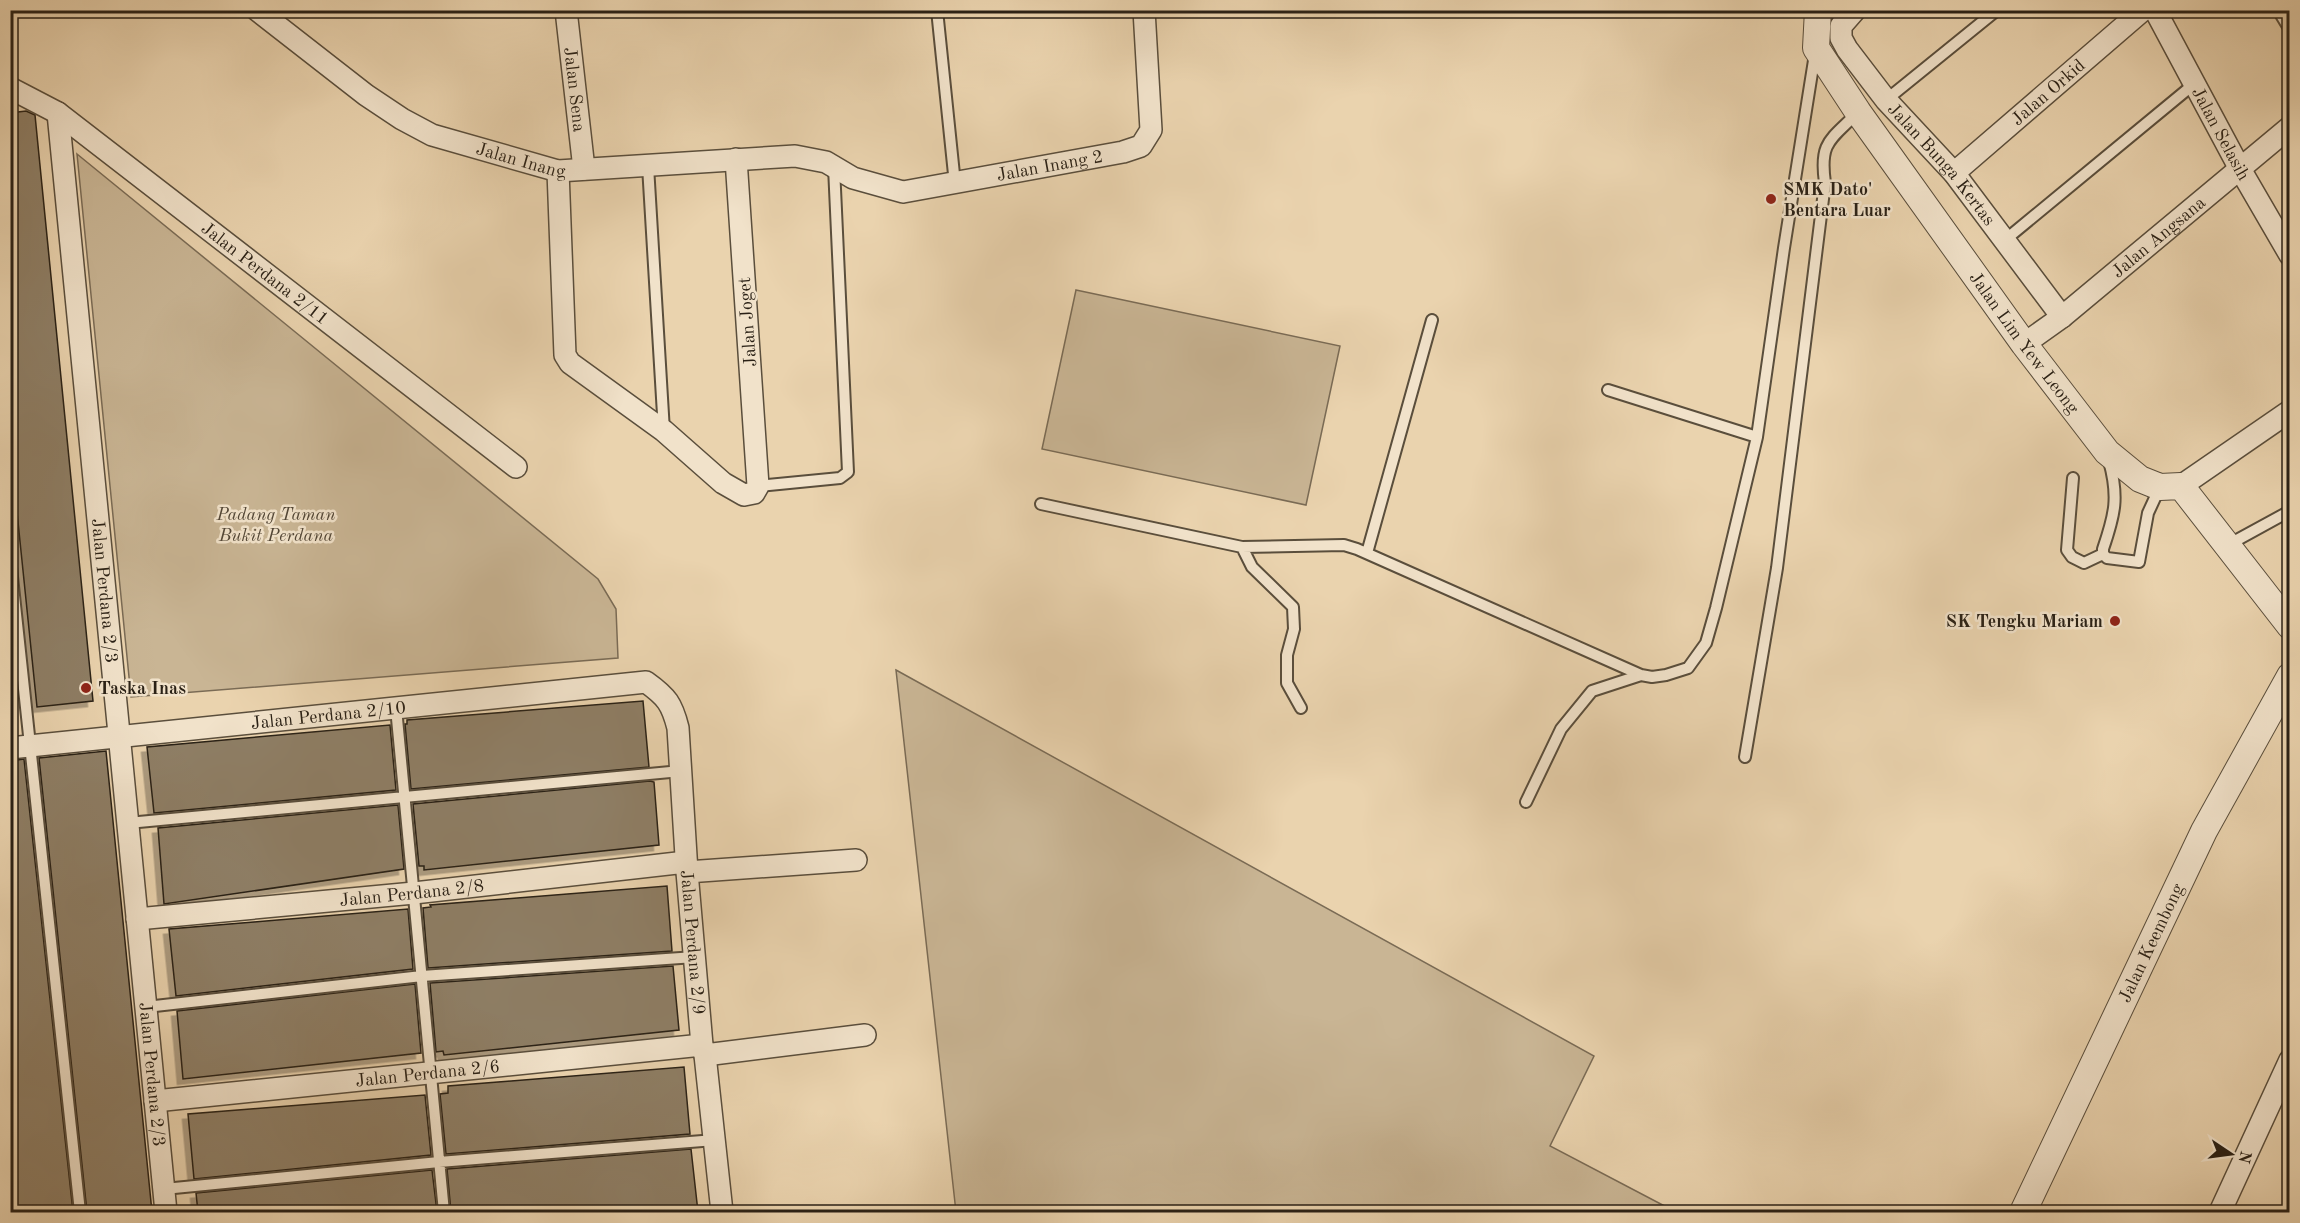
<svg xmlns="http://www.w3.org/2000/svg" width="2300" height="1223" font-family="'Old Standard TT',serif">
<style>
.green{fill:#c9b594;stroke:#7a6b55;stroke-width:1.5}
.building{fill:#8e7e65;stroke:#2a2116;stroke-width:1.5;filter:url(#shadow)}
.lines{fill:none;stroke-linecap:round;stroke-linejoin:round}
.service-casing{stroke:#5a4e3c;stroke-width:14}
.minor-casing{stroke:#5a4e3c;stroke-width:24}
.tertiary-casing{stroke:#5a4e3c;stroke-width:28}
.service{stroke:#f1e2ca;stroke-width:10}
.minor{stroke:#f1e2ca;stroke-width:21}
.tertiary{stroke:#f1e2ca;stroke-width:26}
.poi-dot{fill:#8f2418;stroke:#f1e2ca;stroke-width:2}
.labels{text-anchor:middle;stroke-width:5;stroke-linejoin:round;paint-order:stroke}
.street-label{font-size:18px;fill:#2a2116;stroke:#f1e2ca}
.poi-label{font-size:18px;font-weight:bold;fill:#2a2116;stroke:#f1e2ca;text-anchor:start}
.park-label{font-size:18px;font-style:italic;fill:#524636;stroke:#f1e2ca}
</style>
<defs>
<filter id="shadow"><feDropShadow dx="-5.5" dy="5.5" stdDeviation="0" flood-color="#0004"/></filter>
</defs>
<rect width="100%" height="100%" fill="#ead3ae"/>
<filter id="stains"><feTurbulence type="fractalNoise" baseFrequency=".00333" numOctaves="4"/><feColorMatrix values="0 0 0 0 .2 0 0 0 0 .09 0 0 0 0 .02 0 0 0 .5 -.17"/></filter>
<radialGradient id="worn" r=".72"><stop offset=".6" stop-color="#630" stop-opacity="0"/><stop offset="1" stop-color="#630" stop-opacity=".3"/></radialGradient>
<!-- green -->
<path class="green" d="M 77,154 L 598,579 L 616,609 L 618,658 L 131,697 Z
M 1076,290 L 1340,346 L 1306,505 L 1042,449 Z
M 896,670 L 1594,1056 L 1550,1146 L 1676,1212 L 956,1212 Z"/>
<!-- building -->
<path class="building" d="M 26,111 L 35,115 L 93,701 L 37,707 L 10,444 L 10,113 Z
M 643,701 L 649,767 L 411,789 L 405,724 L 407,724 L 407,720 Z
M 390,725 L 396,790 L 154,813 L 147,747 Z
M 106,751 L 152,1212 L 87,1212 L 39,758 Z
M 24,759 L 73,1212 L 10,1212 L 10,761 Z
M 650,781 L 654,782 L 659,845 L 424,870 L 424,866 L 419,866 L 413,804 Z
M 398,805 L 404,869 L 164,904 L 158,828 Z
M 667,886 L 672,951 L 428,968 L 423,908 L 431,907 L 430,905 Z
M 408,909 L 413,969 L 176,996 L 169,929 Z
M 673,966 L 679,1030 L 444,1055 L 443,1051 L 436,1052 L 430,983 Z
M 415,984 L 421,1053 L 183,1079 L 177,1011 Z
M 684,1067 L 690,1134 L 446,1154 L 440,1094 L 448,1093 L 448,1086 Z
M 425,1095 L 431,1155 L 194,1179 L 188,1114 Z
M 691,1149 L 698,1212 L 451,1212 L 447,1169 Z
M 432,1170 L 437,1212 L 198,1212 L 196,1193 Z"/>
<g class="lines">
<!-- service casing -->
<g class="service-casing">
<path id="service" d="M 937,10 L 955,184
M 2278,10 L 2290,30
M 1886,100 L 1997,10
M 648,166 L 664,431
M 2005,240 L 2194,84
M 1608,390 L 1757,437
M 2073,478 L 2067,550 L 2072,557 L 2084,563 L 2103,554
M 758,486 L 840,478 L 848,472 L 834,167
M 1041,504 L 1242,547 L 1344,545 L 1357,549 L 1641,675 L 1652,677 L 1666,675 L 1688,668 L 1706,643 L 1716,608 L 1757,437 L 1784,248 L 1815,54
M 2226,546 L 2290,511
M 1242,547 L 1252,567 L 1293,607 L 1294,629 L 1287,655 L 1287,683 L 1301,708
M 1367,553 L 1432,320
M 2103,554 L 2107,558 L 2139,562 L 2148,513 L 2160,487
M 2103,554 L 2103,549 C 2115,514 2119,497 2109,461
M 10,558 L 80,1212
M 396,708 L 444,1212
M 1745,757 L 1777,568 L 1825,183 C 1819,141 1831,140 1858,112
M 1526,802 L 1561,729 L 1592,691 L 1641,675
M 128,823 L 681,771
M 146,1007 L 422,976 L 695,957
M 164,1189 L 439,1162 L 715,1140"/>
</g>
<!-- minor casing -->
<g class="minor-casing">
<g id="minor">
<path id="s1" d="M 257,10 L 366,95 L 402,119 L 432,135 L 558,171 L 795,156 L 826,162 L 853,178 L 903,192 L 1123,152 L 1141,146 L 1151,130 L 1144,10"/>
<path id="s2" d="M 566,10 L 584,169"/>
<path id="s3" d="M 1855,10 L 1841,26 L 1841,38 L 1847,49 L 1886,100 L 1954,173 L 2062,317"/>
<path id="s4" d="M 2155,10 L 2240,169 L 2290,255"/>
<path id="s5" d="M 10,88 L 58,113 L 516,467"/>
<path id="s6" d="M 58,113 L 166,1212"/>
<path d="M 558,171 L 565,355 L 570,363 L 664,431 L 723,483 L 744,495 L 754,493 L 758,486 L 736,159"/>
<path id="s7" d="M 1954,173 L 2143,10"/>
<path id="s8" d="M 2024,344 L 2062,317 L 2290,127"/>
<path d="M 2181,486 L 2290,411"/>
<path id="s9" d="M 10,748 L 646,682 C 667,697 672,704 678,728 L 687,872 L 702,1045 L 705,1055 L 722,1212"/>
<path d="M 687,872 L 856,860"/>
<path id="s10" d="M 137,919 L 414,893 L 686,862"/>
<path d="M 705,1055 L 865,1035"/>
<path id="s11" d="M 155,1101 L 702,1045"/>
<path d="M 2220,1212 L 2290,1060"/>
</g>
</g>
<!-- tertiary casing -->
<g class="tertiary-casing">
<g id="tertiary">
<path id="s12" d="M 1818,10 L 1816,48 L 1858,112 L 2024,344 L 2107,452 L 2140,479 L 2160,487 L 2181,486 L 2290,626"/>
<path id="s13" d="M 2023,1212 L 2204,831 L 2290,676"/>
</g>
</g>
<!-- service -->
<use href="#service" class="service"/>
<!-- minor -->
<use href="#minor" class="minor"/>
<!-- tertiary -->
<use href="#tertiary" class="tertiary"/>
</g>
<!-- markers -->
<g class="poi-dot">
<circle cx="1771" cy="199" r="6"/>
<circle cx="2115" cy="621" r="6"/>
<circle cx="86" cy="688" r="6"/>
</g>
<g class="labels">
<!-- street labels -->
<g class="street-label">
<text dy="6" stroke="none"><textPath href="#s2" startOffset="80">Jalan Sena</textPath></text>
<text dy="6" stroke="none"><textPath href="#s7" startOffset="124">Jalan Orkid</textPath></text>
<text dy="6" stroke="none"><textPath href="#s4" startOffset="140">Jalan Selasih</textPath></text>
<text dy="6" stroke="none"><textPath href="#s1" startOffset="308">Jalan Inang</textPath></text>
<text dy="6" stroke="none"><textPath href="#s3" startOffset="195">Jalan Bunga Kertas</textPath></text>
<text dy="6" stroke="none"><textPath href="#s1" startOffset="848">Jalan Inang 2</textPath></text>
<text dy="6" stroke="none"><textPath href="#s8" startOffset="172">Jalan Angsana</textPath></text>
<text dy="6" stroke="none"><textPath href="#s5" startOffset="316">Jalan Perdana 2/11</textPath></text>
<text transform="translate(747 322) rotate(-94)" y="6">Jalan Joget</text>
<text dy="6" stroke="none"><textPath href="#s12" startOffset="399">Jalan Lim Yew Leong</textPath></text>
<text dy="6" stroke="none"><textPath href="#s6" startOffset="480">Jalan Perdana 2/3</textPath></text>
<text dy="6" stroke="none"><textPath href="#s9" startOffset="320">Jalan Perdana 2/10</textPath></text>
<text dy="6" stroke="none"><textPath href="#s10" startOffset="276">Jalan Perdana 2/8</textPath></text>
<text dy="6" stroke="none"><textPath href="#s9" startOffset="912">Jalan Perdana 2/9</textPath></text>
<text dy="6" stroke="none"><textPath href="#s13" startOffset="298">Jalan Keembong</textPath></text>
<text dy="6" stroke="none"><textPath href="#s11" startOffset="274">Jalan Perdana 2/6</textPath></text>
<text dy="6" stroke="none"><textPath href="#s6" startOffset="966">Jalan Perdana 2/3</textPath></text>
</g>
<!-- poi labels -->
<g class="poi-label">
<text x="1783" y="195">SMK Dato'<tspan x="1783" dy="21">Bentara Luar</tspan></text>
<text x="2103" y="627" text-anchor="end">SK Tengku Mariam</text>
<text x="98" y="694">Taska Inas</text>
</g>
<!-- park labels -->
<g class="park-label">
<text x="276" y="520">Padang Taman<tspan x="276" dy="21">Bukit Perdana</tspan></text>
</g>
</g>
<!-- margin -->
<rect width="2300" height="1223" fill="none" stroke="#ead3ae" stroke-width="36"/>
<rect x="12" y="12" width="2276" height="1199" fill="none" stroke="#2a2116" stroke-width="3"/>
<rect x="18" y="18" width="2264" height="1187" fill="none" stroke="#2a2116" stroke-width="1.5"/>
<!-- north arrow -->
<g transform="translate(2231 1154) rotate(103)" stroke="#f1e2ca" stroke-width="4.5" paint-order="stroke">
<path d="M0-4.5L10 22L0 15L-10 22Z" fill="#2a2116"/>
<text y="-9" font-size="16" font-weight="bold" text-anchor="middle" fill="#2a2116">N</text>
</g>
<rect width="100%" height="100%" filter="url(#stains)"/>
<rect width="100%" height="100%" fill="url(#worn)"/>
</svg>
